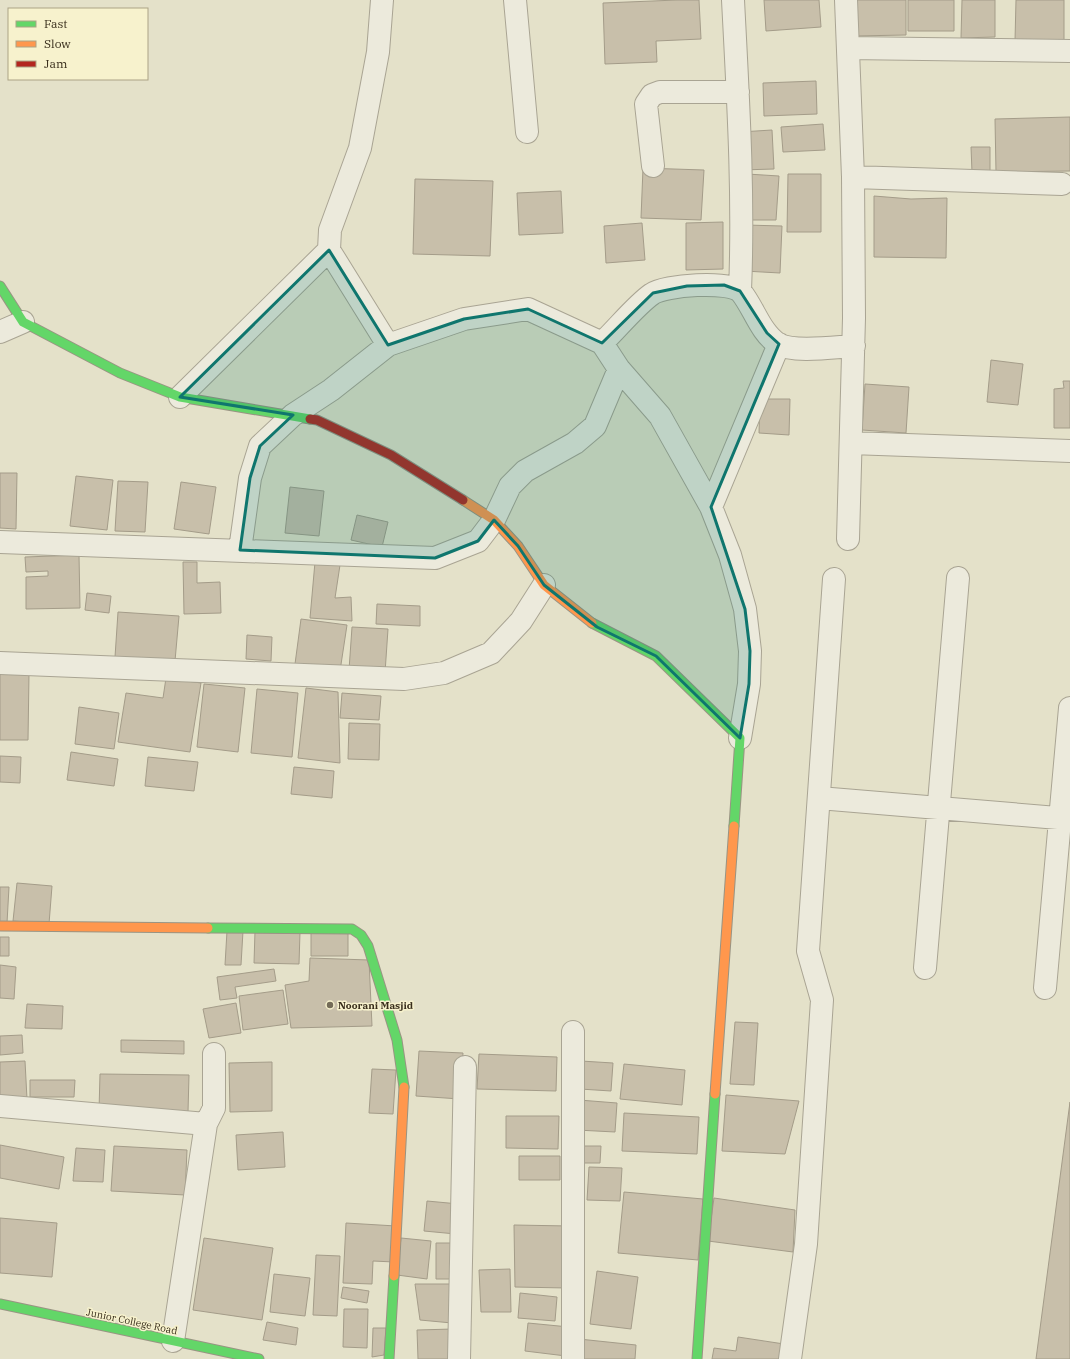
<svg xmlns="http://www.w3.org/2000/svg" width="1070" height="1359" font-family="'IBM Plex Serif',serif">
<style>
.building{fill:#c8bfaa;stroke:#a49c89}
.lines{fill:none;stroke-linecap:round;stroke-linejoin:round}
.street-casing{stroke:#a9a493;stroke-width:24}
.fast-casing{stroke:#999483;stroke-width:11}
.slow-casing{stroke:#999483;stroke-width:11}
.jam-casing{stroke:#999483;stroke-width:11}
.street{stroke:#eceadc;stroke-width:22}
.fast{stroke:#63d668;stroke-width:9}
.slow{stroke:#ff974d;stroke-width:9}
.jam{stroke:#b3261e;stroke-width:9}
.marked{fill:#0f766e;fill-opacity:0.2;stroke:#0f766e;stroke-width:3;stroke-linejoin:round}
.poi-dot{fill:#746c58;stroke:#f7f2cd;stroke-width:1.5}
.labels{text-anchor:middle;stroke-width:3;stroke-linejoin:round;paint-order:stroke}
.poi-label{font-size:10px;font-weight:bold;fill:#382d1b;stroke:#f7f2cd;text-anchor:start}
.street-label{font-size:10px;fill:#382d1b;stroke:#f7f2cd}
</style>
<rect width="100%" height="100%" fill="#e4e1c9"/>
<!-- building -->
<path class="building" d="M 677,0 L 699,0 L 701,39 L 656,41 L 657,62 L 605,64 L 603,3 Z
M 764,0 L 819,0 L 821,27 L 766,31 Z
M 853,0 L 906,0 L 906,35 L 854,36 Z
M 908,0 L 954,0 L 954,31 L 908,31 Z
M 962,0 L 995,0 L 995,37 L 961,38 Z
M 1016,0 L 1064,0 L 1064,41 L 1015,41 Z
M 816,81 L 817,114 L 764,116 L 763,83 Z
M 1070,117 L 1070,171 L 996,172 L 995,119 Z
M 823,124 L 825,150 L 783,152 L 781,127 Z
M 772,130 L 774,169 L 741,170 L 740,132 Z
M 971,147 L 990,147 L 990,171 L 972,172 Z
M 643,168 L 704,170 L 701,220 L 641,218 Z
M 747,174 L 779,176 L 776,220 L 743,220 Z
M 788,174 L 821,174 L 821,232 L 787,232 Z
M 415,179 L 493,181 L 490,256 L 413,254 Z
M 561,191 L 563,233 L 519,235 L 517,193 Z
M 874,196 L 911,199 L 947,198 L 946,258 L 874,257 Z
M 723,222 L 723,269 L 686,270 L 686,223 Z
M 642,223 L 645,260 L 606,263 L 604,226 Z
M 745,225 L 782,226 L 780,273 L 744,271 Z
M 991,360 L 1023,364 L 1018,405 L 987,402 Z
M 1063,381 L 1070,381 L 1070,428 L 1054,428 L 1054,389 L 1064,388 Z
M 865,384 L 909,387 L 906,433 L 862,430 Z
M 760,399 L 790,399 L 789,435 L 759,433 Z
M 0,473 L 17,473 L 16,529 L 0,528 Z
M 76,476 L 113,480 L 107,530 L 70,526 Z
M 118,481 L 148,482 L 145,532 L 115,531 Z
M 181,482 L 216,487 L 209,534 L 174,529 Z
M 290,487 L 324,491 L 319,536 L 285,533 Z
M 357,515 L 388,522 L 382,547 L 351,540 Z
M 79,555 L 80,608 L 26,609 L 26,577 L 48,576 L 48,571 L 26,572 L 25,557 Z
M 183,562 L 197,562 L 197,583 L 220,582 L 221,613 L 184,614 Z
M 315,562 L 340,565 L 335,598 L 351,597 L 352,621 L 310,618 Z
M 87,593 L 111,596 L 109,613 L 85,610 Z
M 377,604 L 420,606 L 420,626 L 376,624 Z
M 118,612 L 179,616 L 175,661 L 115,657 Z
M 301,619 L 347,625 L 340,671 L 295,664 Z
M 352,627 L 388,629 L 385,673 L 349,670 Z
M 247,635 L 272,637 L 271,661 L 246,659 Z
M 0,674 L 29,674 L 28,740 L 0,740 Z
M 166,678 L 201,683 L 190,752 L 118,742 L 126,693 L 163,698 Z
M 204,684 L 245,688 L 238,752 L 197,747 Z
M 306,688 L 338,692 L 340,763 L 298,758 Z
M 257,689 L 298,693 L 292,757 L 251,753 Z
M 342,693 L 381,696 L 379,720 L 340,718 Z
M 79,707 L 119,713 L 114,749 L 75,744 Z
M 349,723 L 380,724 L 379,760 L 348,759 Z
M 71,752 L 118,759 L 114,786 L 67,780 Z
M 0,756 L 21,757 L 20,783 L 0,782 Z
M 148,757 L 198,762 L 194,791 L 145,786 Z
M 294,767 L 334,771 L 332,798 L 291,794 Z
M 17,883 L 52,886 L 49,924 L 13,921 Z
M 0,887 L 9,887 L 7,923 L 0,923 Z
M 227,931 L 243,931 L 241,965 L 225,965 Z
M 255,931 L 300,932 L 299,964 L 254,963 Z
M 311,933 L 348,933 L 348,956 L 311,956 Z
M 0,937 L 9,937 L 9,956 L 0,956 Z
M 310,958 L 369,960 L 372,1026 L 291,1028 L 285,985 L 309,981 Z
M 0,965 L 16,967 L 14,999 L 0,998 Z
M 274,969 L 276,981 L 235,987 L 237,998 L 220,1000 L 217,977 Z
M 283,990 L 288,1024 L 243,1030 L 239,996 Z
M 236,1003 L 241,1033 L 209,1038 L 203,1009 Z
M 27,1004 L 63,1006 L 62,1029 L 25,1028 Z
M 735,1022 L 758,1023 L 754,1085 L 730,1084 Z
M 22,1035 L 23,1053 L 0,1055 L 0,1036 Z
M 121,1040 L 184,1041 L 184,1054 L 121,1052 Z
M 419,1051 L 463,1053 L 460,1099 L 416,1096 Z
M 479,1054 L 557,1057 L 556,1091 L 477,1089 Z
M 25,1061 L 27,1099 L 0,1100 L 0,1062 Z
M 581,1061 L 613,1063 L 611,1091 L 580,1089 Z
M 272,1062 L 272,1111 L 230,1112 L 229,1063 Z
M 624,1064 L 685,1070 L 682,1105 L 620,1099 Z
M 372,1069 L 396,1070 L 393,1114 L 369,1113 Z
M 100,1074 L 189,1075 L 188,1112 L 99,1111 Z
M 30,1080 L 75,1080 L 74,1097 L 30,1097 Z
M 726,1095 L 799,1101 L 785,1154 L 722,1151 Z
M 579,1100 L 617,1103 L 615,1132 L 577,1130 Z
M 1070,1102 L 1070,1359 L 1036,1359 Z
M 624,1113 L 699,1117 L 697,1154 L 622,1151 Z
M 506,1116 L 559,1116 L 558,1149 L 506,1148 Z
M 283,1132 L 285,1167 L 238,1170 L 236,1135 Z
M 0,1145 L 64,1157 L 59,1189 L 0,1178 Z
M 114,1146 L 187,1150 L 185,1195 L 111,1191 Z
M 574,1146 L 601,1146 L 600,1163 L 574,1163 Z
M 76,1148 L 105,1150 L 103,1182 L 73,1181 Z
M 519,1156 L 560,1156 L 560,1180 L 519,1180 Z
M 589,1167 L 622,1168 L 620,1201 L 587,1200 Z
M 624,1192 L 703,1199 L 698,1260 L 618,1253 Z
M 714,1198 L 795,1210 L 793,1252 L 708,1241 Z
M 427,1201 L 459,1204 L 456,1234 L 424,1231 Z
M 0,1218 L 57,1223 L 52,1277 L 0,1273 Z
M 346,1223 L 396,1226 L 394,1262 L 373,1261 L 372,1284 L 343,1283 Z
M 514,1225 L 569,1226 L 567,1288 L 515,1287 Z
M 204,1238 L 273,1248 L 262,1320 L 193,1310 Z
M 401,1238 L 431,1241 L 427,1279 L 397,1275 Z
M 436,1243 L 455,1243 L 455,1279 L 436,1279 Z
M 316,1255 L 340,1256 L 337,1316 L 313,1315 Z
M 510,1269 L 511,1312 L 481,1312 L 479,1270 Z
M 597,1271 L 638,1277 L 631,1329 L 590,1324 Z
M 274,1274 L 310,1278 L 305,1316 L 270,1312 Z
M 415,1284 L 452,1284 L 452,1323 L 420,1320 Z
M 343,1287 L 369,1291 L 367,1303 L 341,1298 Z
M 520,1293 L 557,1297 L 555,1321 L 518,1318 Z
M 344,1309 L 368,1309 L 367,1348 L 343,1347 Z
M 267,1322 L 298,1328 L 296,1345 L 263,1340 Z
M 528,1323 L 569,1327 L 566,1356 L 525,1351 Z
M 373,1328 L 386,1328 L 384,1355 L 372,1357 Z
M 453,1329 L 454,1359 L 418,1359 L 417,1330 Z
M 738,1337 L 784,1344 L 782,1359 L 712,1359 L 714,1348 L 736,1351 Z
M 579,1339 L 636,1345 L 635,1359 L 577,1359 Z"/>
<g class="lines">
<!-- street casing -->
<g class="street-casing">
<path id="street" d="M 382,0 L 378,52 L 360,148 L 330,230 L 329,250 L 388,345
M 515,0 L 527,132
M 733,0 C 738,97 744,194 740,291
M 846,0 L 853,177 L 854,318 L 848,539
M 848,48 L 1070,51
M 653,166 L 646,104 L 652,95 L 660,92 L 738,92
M 853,177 L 1062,184
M 0,332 L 23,322
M 602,343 C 617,329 636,305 652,294 C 664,285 730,280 741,292 C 754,308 760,332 778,344 C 793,353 835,347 854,346
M 180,397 L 329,250
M 851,443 L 1070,451
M 711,507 L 779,344
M 0,542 L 435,558 L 478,541 L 494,520 L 510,486 L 525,471 L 575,443 L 595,426 L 619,369
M 240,550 L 250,478 L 260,446 L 293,415 L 331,390 L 388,345 L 464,319 L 528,309 L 602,343 L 619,369 L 660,416 L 711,507 L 730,555 L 745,609 L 750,651 L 749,684 L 740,738
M 0,663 L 404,679 L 444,673 L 491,653 L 521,621 L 544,585
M 819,798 L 1070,819
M 925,968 L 958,578
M 1045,988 L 1070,708
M 573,1032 L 573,1359
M 0,1106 L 206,1124
M 173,1341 L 206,1124 L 214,1108 L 214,1054
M 459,1359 L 465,1067
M 790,1359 L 806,1244 L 822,1000 L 808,951 L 834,579"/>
</g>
<!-- fast casing -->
<g class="fast-casing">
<path id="fast" d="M 0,286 L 23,322 L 120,373 L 180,397 L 310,419
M 592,623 L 656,656 L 740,738 L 734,826
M 208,928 L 352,929 L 361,935 L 368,946 L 397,1040 L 404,1087
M 0,1304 L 259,1359
M 389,1359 L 394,1276
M 697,1359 L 715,1094"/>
</g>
<!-- slow casing -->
<g class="slow-casing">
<path id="slow" d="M 463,500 L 494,520 L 518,546 L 544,585 L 592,623
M 0,926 L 208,928
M 715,1094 L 734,826
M 394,1276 L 404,1087"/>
</g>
<!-- jam casing -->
<g class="jam-casing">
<path id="jam" d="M 310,419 L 317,420 L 391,455 L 463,500"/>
</g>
<!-- street -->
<use href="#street" class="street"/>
<!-- fast -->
<use href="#fast" class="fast"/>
<!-- slow -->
<use href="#slow" class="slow"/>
<!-- jam -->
<use href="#jam" class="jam"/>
</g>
<!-- marked area -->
<path class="marked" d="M 329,250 L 388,345 L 464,319 L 528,309 L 602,343 L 653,293 L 687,286 L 724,285 L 740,291 L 767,333 L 779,344 L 711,507 L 745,609 L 750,651 L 749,684 L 740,738 L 656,656 L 597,627 L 544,585 L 518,546 L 494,520 L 478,541 L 435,558 L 240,550 L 250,478 L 260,446 L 293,415 L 180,397 Z"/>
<!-- markers -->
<circle class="poi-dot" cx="330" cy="1005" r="4"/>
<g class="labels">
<!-- poi labels -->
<g class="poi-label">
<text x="338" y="1009">Noorani Masjid</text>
</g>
<!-- street labels -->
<g class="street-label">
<text transform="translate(132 1321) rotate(12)" y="4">Junior College Road</text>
</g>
</g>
<!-- legend -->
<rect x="8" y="8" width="140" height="72" fill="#f7f2cd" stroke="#aba386"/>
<rect x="16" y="21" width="20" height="6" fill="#63d668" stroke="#aba386"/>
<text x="44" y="28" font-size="12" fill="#382d1b">Fast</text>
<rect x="16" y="41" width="20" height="6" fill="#ff974d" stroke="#aba386"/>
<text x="44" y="48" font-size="12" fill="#382d1b">Slow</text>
<rect x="16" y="61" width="20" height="6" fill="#b3261e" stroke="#aba386"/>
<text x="44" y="68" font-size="12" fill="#382d1b">Jam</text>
</svg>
